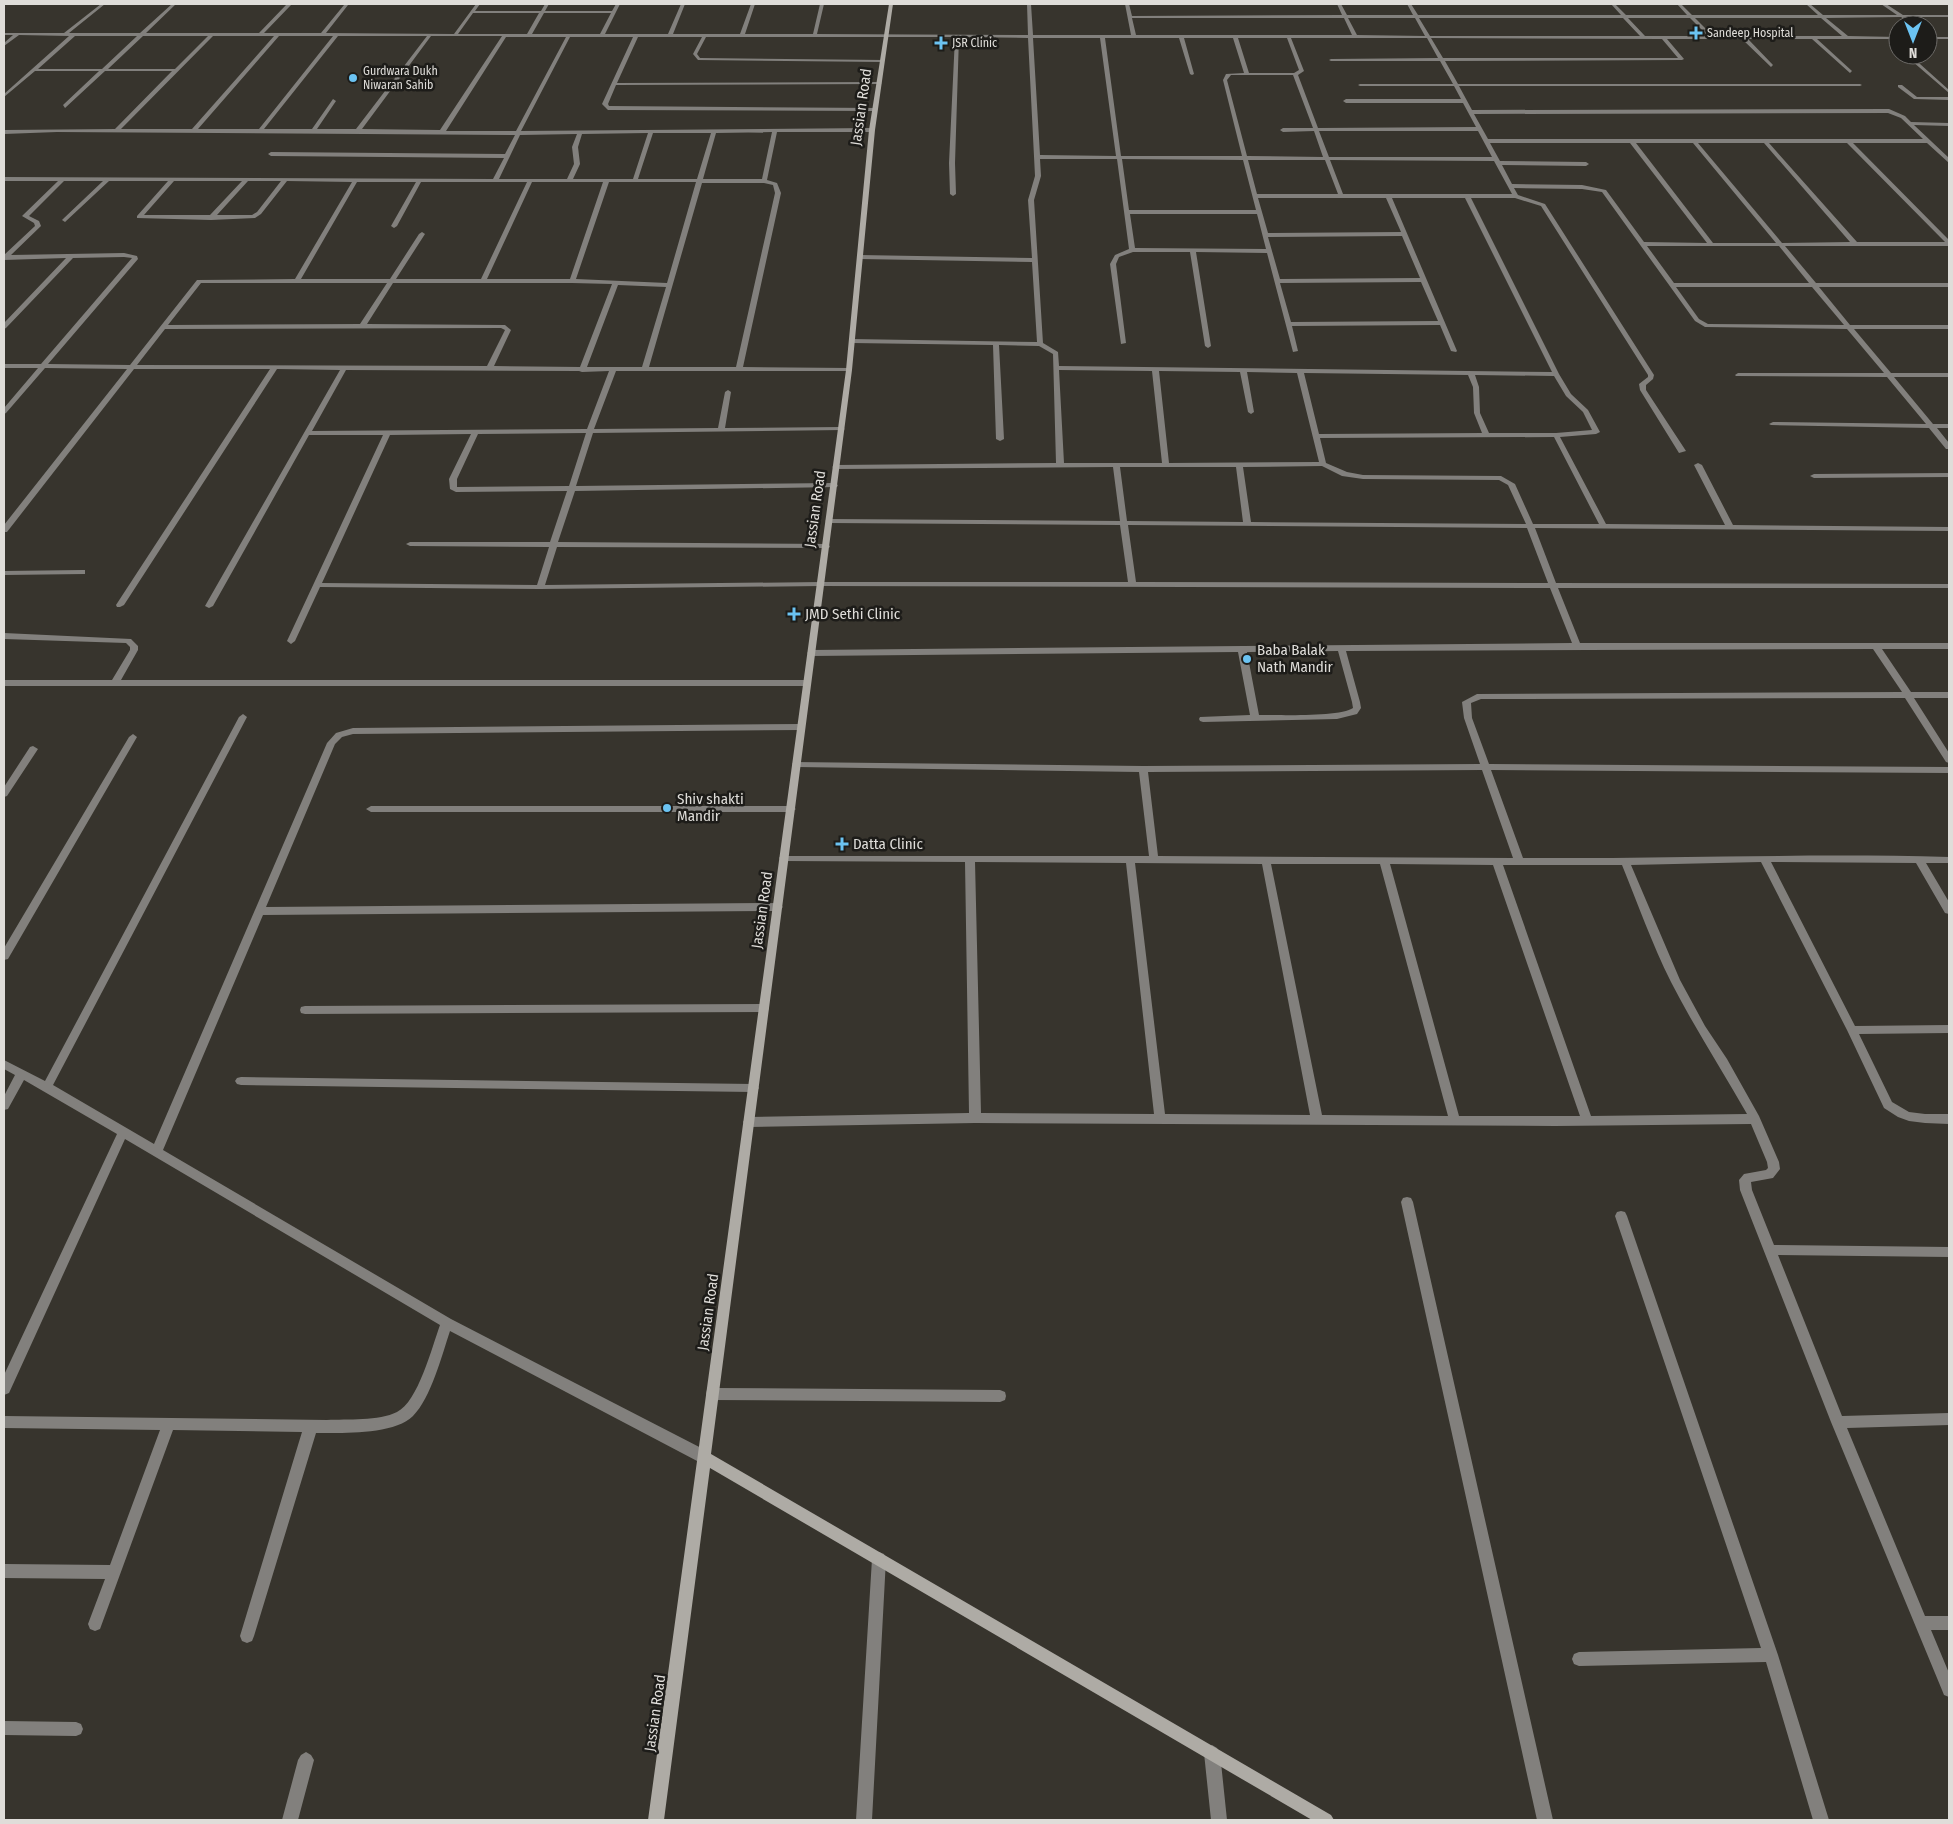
<svg xmlns="http://www.w3.org/2000/svg" width="1953" height="1824" font-family="'Fira Sans Condensed',sans-serif">
<style>
.lines{fill:none;stroke-linecap:round;stroke-linejoin:round}
.street{fill:#82807d;fill-rule:evenodd}
.secondary{fill:#aeaba5;fill-rule:evenodd}
.poi-dot{fill:#6bc3f2;stroke:#1d1c19;stroke-width:2}
.labels{text-anchor:middle;stroke-width:5;stroke-linejoin:round;paint-order:stroke}
.far-poi-label{font-size:12px;fill:#dfddd9;stroke:#1d1c19;text-anchor:start}
.street-label{font-size:15px;fill:#dfddd9;stroke:#1d1c19}
.poi-label{font-size:15px;fill:#dfddd9;stroke:#1d1c19;text-anchor:start}
</style>
<rect width="100%" height="100%" fill="#37342d"/>
<g class="lines">
<!-- street -->
<path class="street" d="M 101,4 L 105,4 L 69,33 L 140,33 L 172,4 L 176,4 L 146,33 L 259,33 L 286,5 L 235,5 L 233,4 L 411,4 L 409,5 L 348,5 L 326,33 L 454,34 L 476,4 L 480,4 L 475,11 L 541,11 L 545,4 L 549,4 L 545,11 L 612,11 L 616,4 L 620,4 L 605,34 L 668,34 L 681,4 L 685,4 L 673,34 L 740,34 L 751,4 L 755,4 L 745,34 L 813,34 L 820,4 L 824,4 L 817,34 L 1028,35 L 1027,4 L 1031,4 L 1033,35 L 1131,35 L 1125,4 L 1129,4 L 1132,16 L 1342,15 L 1337,4 L 1341,4 L 1347,15 L 1413,15 L 1407,4 L 1411,4 L 1418,15 L 1621,15 L 1611,4 L 1615,4 L 1626,15 L 1687,15 L 1677,4 L 1681,4 L 1692,15 L 1818,15 L 1806,4 L 1810,4 L 1823,15 L 1897,15 L 1881,4 L 1886,4 L 1903,15 L 1949,15 L 1949,17 L 1907,17 L 1918,25 L 1913,25 L 1901,17 L 1826,18 L 1848,36 L 1898,37 L 1898,39 L 1817,39 L 1852,71 L 1850,73 L 1812,39 L 1748,39 L 1773,65 L 1771,67 L 1742,39 L 1667,39 L 1684,59 L 1682,60 L 1445,61 L 1458,84 L 1860,84 L 1862,85 L 1860,86 L 1459,86 L 1472,110 L 1889,109 L 1905,116 L 1911,122 L 1949,123 L 1949,126 L 1914,125 L 1949,158 L 1949,163 L 1927,143 L 1853,143 L 1949,240 L 1949,246 L 1785,246 L 1816,283 L 1949,283 L 1949,287 L 1819,287 L 1850,325 L 1949,325 L 1949,329 L 1854,329 L 1891,373 L 1949,373 L 1949,377 L 1894,377 L 1933,424 L 1949,424 L 1949,428 L 1937,428 L 1949,443 L 1949,449 L 1946,449 L 1929,428 L 1771,425 L 1769,424 L 1773,422 L 1926,424 L 1887,377 L 1736,376 L 1735,375 L 1738,373 L 1884,373 L 1847,329 L 1705,327 L 1695,321 L 1602,192 L 1582,189 L 1514,188 L 1518,195 L 1545,204 L 1654,375 L 1653,379 L 1646,385 L 1646,390 L 1686,451 L 1679,453 L 1640,390 L 1639,384 L 1648,377 L 1648,375 L 1541,206 L 1515,198 L 1471,198 L 1559,374 L 1571,394 L 1588,410 L 1600,432 L 1596,434 L 1560,437 L 1606,524 L 1725,525 L 1694,465 L 1698,463 L 1702,465 L 1733,525 L 1949,527 L 1949,531 L 1535,528 L 1556,583 L 1949,584 L 1949,588 L 1558,588 L 1580,643 L 1949,643 L 1949,649 L 1882,649 L 1911,692 L 1949,692 L 1949,698 L 1914,698 L 1949,753 L 1949,763 L 1946,762 L 1905,698 L 1481,699 L 1471,703 L 1472,718 L 1489,764 L 1949,767 L 1949,773 L 1491,770 L 1523,858 C 1665,859 1807,853 1949,857 L 1949,863 L 1926,863 L 1949,902 L 1949,914 L 1945,913 L 1916,863 L 1771,862 L 1855,1026 L 1949,1025 L 1949,1033 L 1859,1034 L 1892,1102 L 1909,1112 L 1925,1114 L 1949,1114 L 1949,1124 L 1925,1123 L 1909,1121 L 1898,1117 L 1884,1108 L 1847,1030 L 1761,862 L 1631,865 L 1680,980 L 1705,1026 L 1727,1059 L 1759,1116 L 1779,1162 L 1780,1169 L 1773,1178 L 1751,1182 L 1752,1190 L 1774,1245 L 1949,1247 L 1949,1257 L 1778,1255 L 1842,1416 L 1949,1413 L 1949,1425 L 1847,1428 L 1925,1616 L 1949,1616 L 1949,1630 L 1931,1630 L 1949,1673 L 1949,1697 L 1944,1695 L 1942,1690 L 1831,1422 L 1740,1190 L 1739,1180 L 1744,1174 L 1766,1170 L 1768,1168 L 1767,1162 L 1751,1124 L 1555,1126 L 975,1123 L 749,1127 L 745,1125 L 743,1122 L 745,1119 L 749,1117 L 969,1113 L 965,862 L 784,861 L 781,860 L 779,858 L 781,856 L 1149,856 L 1139,772 L 797,767 L 794,766 L 792,764 L 794,762 L 1143,766 L 1480,764 L 1464,718 L 1462,702 L 1477,694 L 1902,692 L 1873,649 L 1346,651 L 1360,702 L 1361,708 L 1357,714 L 1337,719 L 1203,722 L 1200,721 L 1199,719 L 1200,717 L 1250,715 L 1238,652 L 811,656 L 807,653 L 811,650 L 1572,643 L 1550,588 L 821,586 L 540,589 L 320,587 L 295,641 L 291,644 L 287,641 L 383,435 L 309,435 L 213,606 L 209,608 L 205,606 L 340,370 L 277,369 L 124,605 L 120,607 L 117,607 L 116,605 L 270,369 L 134,369 L 7,532 L 4,532 L 4,525 L 127,369 L 45,368 L 6,413 L 4,414 L 4,408 L 38,368 L 4,368 L 4,364 L 41,364 L 132,258 L 124,257 L 73,258 L 6,328 L 4,329 L 4,323 L 66,258 L 4,260 L 4,255 L 35,226 L 34,223 L 22,216 L 58,181 L 4,181 L 4,177 L 493,179 L 504,158 L 271,156 L 268,154 L 271,152 L 505,154 L 515,135 L 57,132 L 4,134 L 4,130 L 115,129 L 172,71 L 105,71 L 65,108 L 63,105 L 99,71 L 35,71 L 4,97 L 4,94 L 69,36 L 19,35 L 4,46 L 4,43 L 13,35 L 4,35 L 4,33 L 64,33 ZM 291,5 L 344,5 L 321,33 L 264,33 ZM 473,13 L 539,13 L 527,34 L 458,34 ZM 544,13 L 611,13 L 600,34 L 532,34 ZM 1132,18 L 1344,18 L 1352,35 L 1136,35 ZM 1348,18 L 1415,18 L 1425,36 L 1357,35 ZM 1419,18 L 1623,18 L 1640,36 L 1430,36 ZM 1628,18 L 1690,18 L 1708,36 L 1645,36 ZM 1695,18 L 1821,18 L 1842,36 L 1713,36 ZM 75,36 L 137,36 L 102,69 L 38,69 ZM 143,36 L 208,36 L 175,69 L 108,69 ZM 213,36 L 274,36 L 192,129 L 121,129 ZM 279,36 L 333,36 L 259,129 L 198,129 ZM 338,36 L 427,36 L 356,129 L 317,129 L 336,101 L 333,99 L 312,129 L 264,129 ZM 431,36 L 502,36 L 440,130 L 362,129 ZM 506,37 L 566,37 L 516,131 L 446,131 ZM 570,37 L 633,37 L 602,104 L 608,110 L 875,111 L 877,108 L 609,106 L 608,104 L 616,85 L 880,84 L 882,83 L 880,82 L 617,83 L 638,37 L 702,37 L 693,54 L 698,60 L 882,62 L 884,60 L 700,58 L 697,54 L 706,37 L 955,37 L 949,163 L 950,194 L 953,196 L 956,194 L 955,163 L 959,37 L 1028,38 L 1035,176 L 1028,200 L 1032,258 L 860,255 L 857,257 L 860,259 L 1032,262 L 1037,342 L 852,339 L 849,341 L 852,343 L 993,345 L 996,439 L 1000,441 L 1004,439 L 999,345 L 1039,346 L 1053,354 L 1056,463 L 836,465 L 832,467 L 836,469 L 1113,467 L 1120,521 L 829,519 L 825,521 L 829,523 L 1120,525 L 1128,582 L 821,582 L 545,585 L 557,547 L 829,548 L 830,546 L 826,544 L 558,542 L 575,491 L 837,487 L 838,485 L 834,483 L 576,486 L 593,433 L 843,430 L 845,429 L 841,427 L 725,428 L 731,392 L 728,390 L 725,392 L 718,428 L 594,429 L 616,371 L 851,371 L 851,369 L 849,368 L 743,367 L 781,193 L 777,183 L 767,180 L 777,132 L 872,132 L 875,130 L 872,128 L 521,131 ZM 1033,38 L 1100,38 L 1116,156 L 1040,155 ZM 1105,38 L 1179,38 L 1190,74 L 1192,75 L 1194,74 L 1184,38 L 1233,38 L 1244,73 L 1226,74 L 1223,80 L 1242,156 L 1121,156 ZM 1238,38 L 1287,38 L 1299,70 L 1294,73 L 1249,73 ZM 1291,38 L 1427,38 L 1438,58 L 1331,59 L 1329,60 L 1331,61 L 1440,61 L 1453,84 L 1360,84 L 1358,85 L 1360,86 L 1454,86 L 1461,99 L 1346,99 L 1343,101 L 1346,103 L 1463,103 L 1476,127 L 1318,128 L 1298,75 L 1304,71 ZM 1431,38 L 1662,39 L 1678,58 L 1443,58 ZM 1293,75 L 1313,128 L 1283,128 L 1280,130 L 1283,132 L 1314,131 L 1323,157 L 1247,156 L 1227,80 L 1231,75 ZM 1888,113 L 1901,118 L 1923,139 L 1488,139 L 1474,114 ZM 1319,131 L 1478,131 L 1492,157 L 1329,157 ZM 772,132 L 762,179 L 703,179 L 716,133 ZM 648,133 L 633,179 L 573,179 L 580,164 L 578,147 L 582,134 ZM 653,133 L 711,133 L 697,179 L 638,179 ZM 577,134 L 572,147 L 574,164 L 567,179 L 499,179 L 520,135 ZM 1490,143 L 1630,143 L 1707,243 L 1644,242 L 1606,190 L 1582,185 L 1512,184 L 1502,165 L 1586,166 L 1589,164 L 1586,162 L 1500,161 ZM 1636,143 L 1693,143 L 1776,243 L 1713,243 ZM 1698,143 L 1764,143 L 1850,242 L 1782,243 ZM 1769,143 L 1847,143 L 1945,242 L 1857,242 ZM 1040,159 L 1117,159 L 1129,249 L 1115,255 L 1110,264 L 1121,344 L 1126,343 L 1116,264 L 1119,257 L 1133,252 L 1190,252 L 1205,346 L 1208,348 L 1211,346 L 1196,252 L 1267,253 L 1293,352 L 1298,351 L 1292,326 L 1440,325 L 1451,351 L 1456,352 L 1457,351 L 1392,198 L 1465,198 L 1552,372 L 1059,366 L 1058,352 L 1043,343 L 1034,200 L 1041,176 ZM 1122,159 L 1243,160 L 1256,210 L 1129,210 ZM 1248,160 L 1325,160 L 1338,194 L 1257,194 ZM 1330,160 L 1494,161 L 1512,194 L 1343,194 ZM 64,181 L 103,181 L 63,219 L 62,220 L 65,222 L 109,181 L 168,181 L 137,216 L 137,218 L 211,220 L 255,218 L 261,214 L 287,181 L 352,182 L 295,279 L 197,280 L 130,365 L 48,364 L 138,259 L 137,256 L 124,253 L 11,255 L 41,226 L 39,221 L 29,216 ZM 174,181 L 242,181 L 210,215 L 144,215 ZM 248,181 L 281,181 L 257,212 L 252,215 L 217,215 ZM 357,182 L 416,182 L 391,226 L 394,228 L 397,226 L 421,182 L 527,182 L 481,279 L 396,279 L 425,234 L 422,232 L 419,234 L 390,279 L 301,279 ZM 532,182 L 603,182 L 570,279 L 487,279 ZM 609,182 L 696,182 L 667,283 L 576,279 ZM 702,183 L 764,183 L 773,185 L 775,193 L 736,367 L 649,367 ZM 1258,198 L 1386,198 L 1401,232 L 1268,233 ZM 1130,214 L 1257,214 L 1266,249 L 1135,248 ZM 1402,236 L 1420,278 L 1280,279 L 1268,237 ZM 1647,246 L 1779,246 L 1809,283 L 1674,283 ZM 1421,282 L 1438,321 L 1291,322 L 1280,283 ZM 201,283 L 387,283 L 360,324 L 168,325 ZM 393,283 L 572,283 L 612,284 L 580,367 L 494,366 L 511,330 L 505,325 L 367,324 ZM 618,285 L 666,287 L 642,367 L 587,367 ZM 1676,287 L 1812,287 L 1844,325 L 1708,324 L 1699,319 ZM 501,328 L 505,330 L 487,366 L 137,365 L 165,329 ZM 346,370 L 579,371 L 582,372 L 609,371 L 587,429 L 312,431 ZM 1059,370 L 1152,371 L 1162,463 L 1064,463 ZM 1159,371 L 1240,372 L 1248,412 L 1251,414 L 1254,412 L 1247,372 L 1297,373 L 1319,462 L 1169,463 ZM 1304,373 L 1468,375 L 1473,387 L 1474,413 L 1482,433 L 1319,434 ZM 1475,375 L 1554,376 L 1566,396 L 1583,412 L 1592,430 L 1556,433 L 1489,433 L 1480,413 L 1479,387 ZM 586,433 L 569,486 L 457,487 L 457,479 L 478,434 ZM 471,434 L 449,479 L 450,489 L 456,492 L 567,491 L 550,542 L 410,542 L 406,544 L 410,546 L 549,547 L 537,585 L 322,583 L 390,435 ZM 1554,437 L 1599,524 L 1533,524 L 1515,484 L 1501,476 L 1363,475 L 1347,472 L 1326,463 L 1320,438 ZM 1322,466 L 1342,476 L 1363,479 L 1499,480 L 1508,485 L 1526,524 L 1251,522 L 1243,467 ZM 1120,467 L 1236,467 L 1243,522 L 1127,521 ZM 1128,525 L 1527,528 L 1548,583 L 1136,582 ZM 1338,651 L 1352,702 L 1353,708 C 1341,717 1277,715 1259,715 L 1247,652 ZM 1482,770 L 1513,858 L 1158,856 L 1148,772 ZM 975,862 L 1126,863 L 1154,1114 L 981,1113 ZM 1135,863 L 1262,864 L 1310,1115 L 1165,1114 ZM 1271,864 L 1380,864 L 1448,1116 L 1322,1115 ZM 1390,864 L 1493,865 L 1580,1116 L 1459,1116 ZM 1503,865 L 1622,865 C 1638,904 1652,944 1671,982 C 1694,1027 1722,1070 1747,1114 L 1591,1116 Z
M 1928,37 L 1949,37 L 1949,39 L 1928,39 Z
M 1905,55 L 1910,55 L 1949,90 L 1949,93 Z
M 1898,85 L 1902,85 L 1917,97 L 1949,97 L 1949,100 L 1914,99 L 1898,87 Z
M 1949,473 L 1949,477 L 1814,478 L 1810,476 L 1814,474 Z
M 82,570 L 85,570 L 85,574 L 4,575 L 4,571 Z
M 4,633 L 131,639 L 138,646 L 138,650 L 121,680 L 807,680 L 811,683 L 807,686 L 4,686 L 4,680 L 112,680 L 130,650 L 130,647 L 126,643 L 4,639 Z
M 243,714 L 247,717 L 53,1085 L 154,1144 L 327,743 L 336,733 L 353,728 L 801,724 L 805,727 L 801,730 L 353,734 L 342,737 L 335,744 L 266,907 L 778,903 L 783,907 L 778,911 L 263,915 L 163,1150 L 451,1319 L 709,1452 L 711,1457 L 709,1462 L 704,1463 L 699,1462 L 450,1331 C 442,1355 431,1398 413,1416 C 394,1435 341,1433 316,1433 L 254,1636 L 252,1641 L 247,1643 L 242,1641 L 240,1636 L 302,1432 L 173,1430 L 100,1629 L 95,1631 L 90,1629 L 88,1624 L 105,1579 L 4,1578 L 4,1564 L 110,1565 L 160,1430 L 4,1428 L 4,1416 L 327,1420 C 347,1419 379,1421 397,1412 C 418,1402 432,1347 440,1325 L 125,1139 L 9,1393 L 4,1395 L 4,1375 L 117,1134 L 24,1080 L 8,1109 L 4,1110 L 4,1096 L 15,1075 L 4,1069 L 4,1060 L 45,1081 L 239,717 Z
M 133,734 L 137,737 L 8,959 L 4,960 L 4,948 L 129,737 Z
M 33,746 L 38,749 L 7,796 L 4,797 L 4,787 L 30,747 Z
M 371,806 L 791,806 L 796,809 L 791,812 L 371,812 L 366,809 Z
M 764,1004 L 768,1005 L 769,1008 L 768,1011 L 764,1012 L 305,1014 L 301,1013 L 300,1010 L 301,1007 L 305,1006 Z
M 241,1077 L 753,1084 L 757,1085 L 759,1088 L 757,1091 L 753,1092 L 241,1085 L 237,1084 L 235,1081 L 237,1078 Z
M 1407,1197 L 1411,1198 L 1413,1202 L 1553,1820 L 1537,1820 L 1401,1202 L 1403,1198 Z
M 1621,1211 L 1625,1212 L 1627,1216 L 1778,1655 L 1829,1820 L 1813,1820 L 1766,1662 L 1579,1666 L 1574,1664 L 1572,1659 L 1574,1654 L 1579,1652 L 1761,1648 L 1615,1216 L 1617,1212 Z
M 712,1388 L 1000,1390 L 1005,1392 L 1006,1396 L 1005,1400 L 1000,1402 L 712,1400 L 707,1398 L 706,1394 L 707,1390 Z
M 879,1552 L 884,1554 L 886,1559 L 872,1820 L 856,1820 L 872,1559 L 874,1554 Z
M 4,1721 L 76,1722 L 81,1724 L 83,1729 L 81,1734 L 76,1736 L 4,1735 Z
M 1212,1745 L 1217,1748 L 1220,1753 L 1227,1820 L 1211,1820 L 1204,1753 L 1207,1748 Z
M 306,1752 L 311,1755 L 314,1760 L 298,1820 L 282,1820 L 298,1760 L 301,1755 Z"/>
<!-- secondary -->
<path class="secondary" d="M 889,4 L 893,4 L 875,130 L 852,370 L 711,1454 L 1331,1815 L 1334,1820 L 1312,1820 L 710,1468 L 664,1820 L 648,1820 L 846,370 L 869,130 Z"/>
</g>
<!-- markers -->
<g class="poi-dot">
<path d="M1693.5 25.5h5v5h5v5h-5v5h-5v-5h-5v-5h5z"/>
<path d="M938.5 35.5h5v5h5v5h-5v5h-5v-5h-5v-5h5z"/>
<circle cx="353" cy="78" r="5"/>
<path d="M791.5 606.5h5v5h5v5h-5v5h-5v-5h-5v-5h5z"/>
<circle cx="1247" cy="659" r="5"/>
<circle cx="667" cy="808" r="5"/>
<path d="M839.5 836.5h5v5h5v5h-5v5h-5v-5h-5v-5h5z"/>
</g>
<g class="labels">
<!-- far-poi labels -->
<g class="far-poi-label">
<text x="1707" y="37">Sandeep Hospital</text>
<text x="952" y="47">JSR Clinic</text>
<text x="363" y="75">Gurdwara Dukh<tspan x="363" dy="14">Niwaran Sahib</tspan></text>
</g>
<!-- street labels -->
<g class="street-label">
<text transform="translate(861 107) rotate(-82)" y="5">Jassian Road</text>
<text transform="translate(815 509) rotate(-82)" y="5">Jassian Road</text>
<text transform="translate(762 910) rotate(-82)" y="5">Jassian Road</text>
<text transform="translate(708 1312) rotate(-82)" y="5">Jassian Road</text>
<text transform="translate(655 1713) rotate(-82)" y="5">Jassian Road</text>
</g>
<!-- poi labels -->
<g class="poi-label">
<text x="805" y="619">JMD Sethi Clinic</text>
<text x="1257" y="655">Baba Balak<tspan x="1257" dy="17">Nath Mandir</tspan></text>
<text x="677" y="804">Shiv shakti<tspan x="677" dy="17">Mandir</tspan></text>
<text x="853" y="849">Datta Clinic</text>
</g>
</g>
<!-- border -->
<rect width="1953" height="1824" fill="none" stroke="#dfddd9" stroke-width="10"/>
<!-- north arrow -->
<g transform="translate(1913 40) rotate(180)"><circle r="24" fill="#1d1c19" stroke="#6b6966"/>
<path d="M0-4L9 19L0 12L-9 19Z" fill="#6bc3f2"/>
<text y="-8" font-size="14" font-weight="bold" text-anchor="middle" fill="#dfddd9">N</text>
</g>
</svg>
